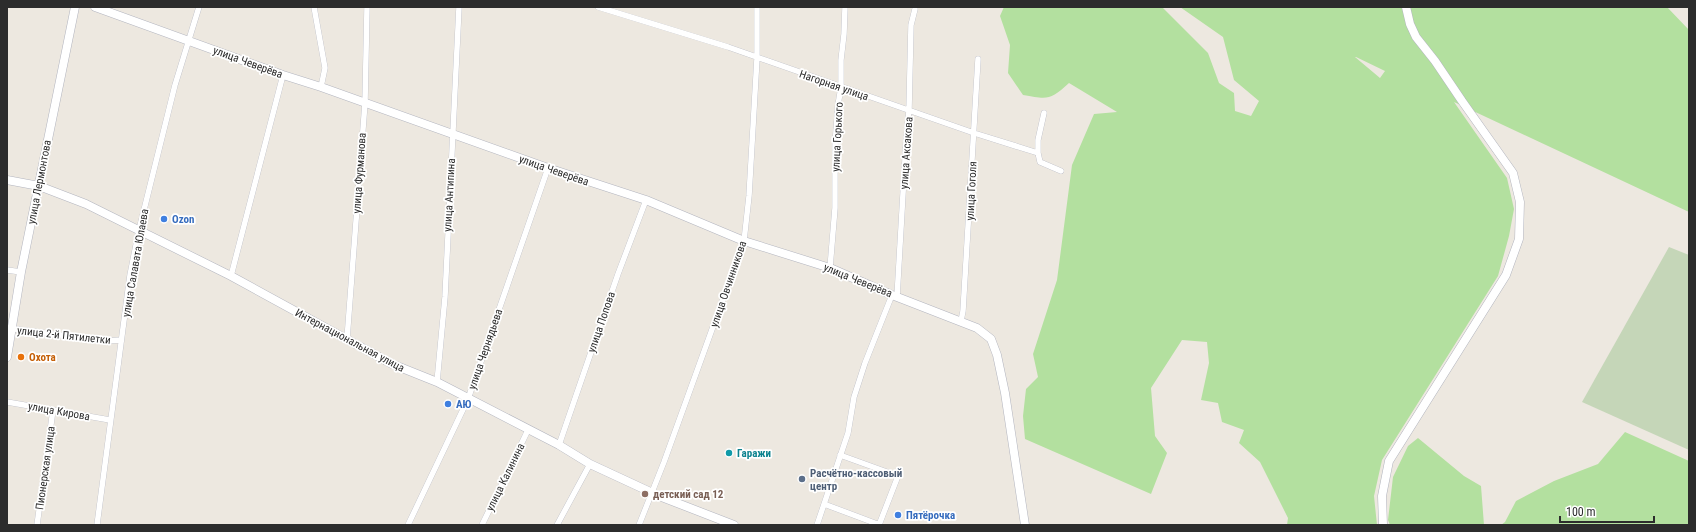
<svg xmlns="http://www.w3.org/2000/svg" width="1696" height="532" font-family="'Roboto Condensed',sans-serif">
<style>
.green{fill:#b3e09f;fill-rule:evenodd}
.cemetery{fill:#c5d6b8}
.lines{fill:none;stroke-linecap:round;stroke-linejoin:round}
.street-casing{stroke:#b3b5bf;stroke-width:6}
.secondary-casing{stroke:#b3b5bf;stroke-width:9}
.street{stroke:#fff;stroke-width:5.5}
.secondary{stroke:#fff;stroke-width:8}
.shop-dot{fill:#3f7fe0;stroke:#fff;stroke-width:1.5}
.food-dot{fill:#e8710a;stroke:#fff;stroke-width:1.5}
.culture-dot{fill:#0f9aa8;stroke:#fff;stroke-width:1.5}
.service-dot{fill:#5c6f8a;stroke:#fff;stroke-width:1.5}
.education-dot{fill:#8d6e63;stroke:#fff;stroke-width:1.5}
.labels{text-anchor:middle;stroke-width:3.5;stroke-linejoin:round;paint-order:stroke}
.street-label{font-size:11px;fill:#2c2c2c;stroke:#fff}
.shop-label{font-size:11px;font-weight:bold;fill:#366cbe;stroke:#fff;text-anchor:start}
.food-label{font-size:11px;font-weight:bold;fill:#c56008;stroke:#fff;text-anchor:start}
.culture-label{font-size:11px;font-weight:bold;fill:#0d838f;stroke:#fff;text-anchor:start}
.service-label{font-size:11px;font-weight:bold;fill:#4e5e75;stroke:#fff;text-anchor:start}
.education-label{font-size:11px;font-weight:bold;fill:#785e54;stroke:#fff;text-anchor:start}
</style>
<rect width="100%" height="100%" fill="#ede8e0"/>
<!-- green -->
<path class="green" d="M 1004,7 L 1162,7 L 1208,53 L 1219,83 L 1234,93 L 1235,111 L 1251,116 L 1259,101 L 1234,80 L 1223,37 L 1180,7 L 1667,7 L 1689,30 L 1689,212 L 1454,102 L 1507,178 L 1514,209 L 1509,236 L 1498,276 L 1382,460 L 1374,496 L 1377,525 L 1287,525 L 1288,518 L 1260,462 L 1239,443 L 1244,430 L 1222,422 L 1218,403 L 1201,400 L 1209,363 L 1207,342 L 1182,340 L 1151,388 L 1155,436 L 1167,453 L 1151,494 L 1025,439 L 1023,416 L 1026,389 L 1038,377 L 1033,354 L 1057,280 L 1072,165 L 1094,114 L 1117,112 L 1069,83 C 1050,101 1047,99 1023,95 L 1008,73 L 1010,45 L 1000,16 ZM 1355,57 L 1356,57 L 1385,71 L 1380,78 Z
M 1625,432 L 1689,461 L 1689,525 L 1501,525 L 1505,522 L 1516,501 L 1554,481 L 1598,464 Z
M 1418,438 L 1464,476 L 1481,486 L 1484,525 L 1390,525 L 1388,520 L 1393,477 L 1408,446 Z"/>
<!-- cemetery -->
<path class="cemetery" d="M 1669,247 L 1689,255 L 1689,450 L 1582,402 Z"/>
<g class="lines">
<!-- street casing -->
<g class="street-casing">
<path id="street" d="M 314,7 L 325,68 L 321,87
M 598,7 L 728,47 L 974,133 L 1038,153 L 1040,162 L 1061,171
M 1038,153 L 1038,140 L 1044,113
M 830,268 L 835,208 L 835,145 L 838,105 L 841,87 L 841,60 L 844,34 L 845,7
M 7,270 L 21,272
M 231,276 L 283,75
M 897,297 L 906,142 L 909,110 L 911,25 L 915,9
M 961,321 L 963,311 L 978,59
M 7,328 L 106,341 L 121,340
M 347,339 L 365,103 L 367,7
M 437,382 L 445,297 L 459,7
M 7,402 L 110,420
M 559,445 L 618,274 L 646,200
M 840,455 L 898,476 L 879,525
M 824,504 L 880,525
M 37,525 L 53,410
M 97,525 L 130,275 L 139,230 L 175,85 L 199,7
M 408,525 L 468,399 L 548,168
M 482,525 L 528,430
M 557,525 L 590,464
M 639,525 L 664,462 L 744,241 L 749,196 L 757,58 L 757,7
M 817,525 L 848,433 L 854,397 L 865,363 L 892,295"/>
</g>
<!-- secondary casing -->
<g class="secondary-casing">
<path id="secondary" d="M 95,7 L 283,75 L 321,87 L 548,168 L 646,200 L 744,241 L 830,268 L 892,295 L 977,328 L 991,339 L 997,355 L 1005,393 L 1025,525
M 7,180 L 39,186 L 86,204 L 231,276 L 392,364 L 437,382 L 559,445 L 590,464 L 659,496 L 734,525
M 7,357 L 21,272 L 75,7
M 1383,525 L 1382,496 L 1389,461 L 1506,275 L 1519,239 L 1520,202 L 1513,173 L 1462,101 L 1435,61 L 1416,37 L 1410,24 L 1406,7"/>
</g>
<!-- street -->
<use href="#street" class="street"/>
<!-- secondary -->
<use href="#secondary" class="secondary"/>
</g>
<!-- markers -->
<g class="shop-dot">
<circle cx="164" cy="219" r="4"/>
<circle cx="448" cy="404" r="4"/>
<circle cx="898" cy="515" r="4"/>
</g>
<circle class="food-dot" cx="21" cy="357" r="4"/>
<circle class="culture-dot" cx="729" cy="453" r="4"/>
<circle class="service-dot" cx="802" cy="479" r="4"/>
<circle class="education-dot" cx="645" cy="494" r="4"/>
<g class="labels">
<!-- street labels -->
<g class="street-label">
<text transform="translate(248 62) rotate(20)" y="4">улица Чеверёва</text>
<text transform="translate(834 85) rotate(19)" y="4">Нагорная улица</text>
<text transform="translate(837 137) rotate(-87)" y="4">улица Горького</text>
<text transform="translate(906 153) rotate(-86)" y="4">улица Аксакова</text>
<text transform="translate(554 170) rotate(19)" y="4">улица Чеверёва</text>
<text transform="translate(359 173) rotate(-86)" y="4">улица Фурманова</text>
<text transform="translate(39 182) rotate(-79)" y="4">улица Лермонтова</text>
<text transform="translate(971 191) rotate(-87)" y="4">улица Гоголя</text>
<text transform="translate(449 195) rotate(-87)" y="4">улица Антипина</text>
<text transform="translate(135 263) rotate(-80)" y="4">улица Салавата Юлаева</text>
<text transform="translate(858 280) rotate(22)" y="4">улица Чеверёва</text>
<text transform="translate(728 284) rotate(-71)" y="4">улица Овчинникова</text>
<text transform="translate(601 322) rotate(-71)" y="4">улица Попова</text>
<text transform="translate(64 335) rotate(6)" y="4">улица 2-й Пятилетки</text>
<text transform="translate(350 340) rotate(28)" y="4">Интернациональная улица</text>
<text transform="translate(485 349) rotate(-71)" y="4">улица Чернядьева</text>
<text transform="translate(59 411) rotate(10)" y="4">улица Кирова</text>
<text transform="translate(45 468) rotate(-82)" y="4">Пионерская улица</text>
<text transform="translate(505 477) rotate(-64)" y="4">улица Калинина</text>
</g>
<!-- shop labels -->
<g class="shop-label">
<text x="172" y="223">Ozon</text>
<text x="456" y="408">АЮ</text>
<text x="906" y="519">Пятёрочка</text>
</g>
<!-- food labels -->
<g class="food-label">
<text x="29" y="361">Охота</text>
</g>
<!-- culture labels -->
<g class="culture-label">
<text x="737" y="457">Гаражи</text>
</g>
<!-- service labels -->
<g class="service-label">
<text x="810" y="477">Расчётно-кассовый<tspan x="810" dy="13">центр</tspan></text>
</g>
<!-- education labels -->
<g class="education-label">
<text x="653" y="498">детский сад 12</text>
</g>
</g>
<!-- border -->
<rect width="1696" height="532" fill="none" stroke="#2c2c2c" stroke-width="16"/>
<!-- scale -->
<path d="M1560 516v6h94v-6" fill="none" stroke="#2c2c2c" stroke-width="2"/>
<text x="1566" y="516" font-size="12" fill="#2c2c2c" stroke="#ffffff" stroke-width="3" paint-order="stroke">100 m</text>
</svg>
